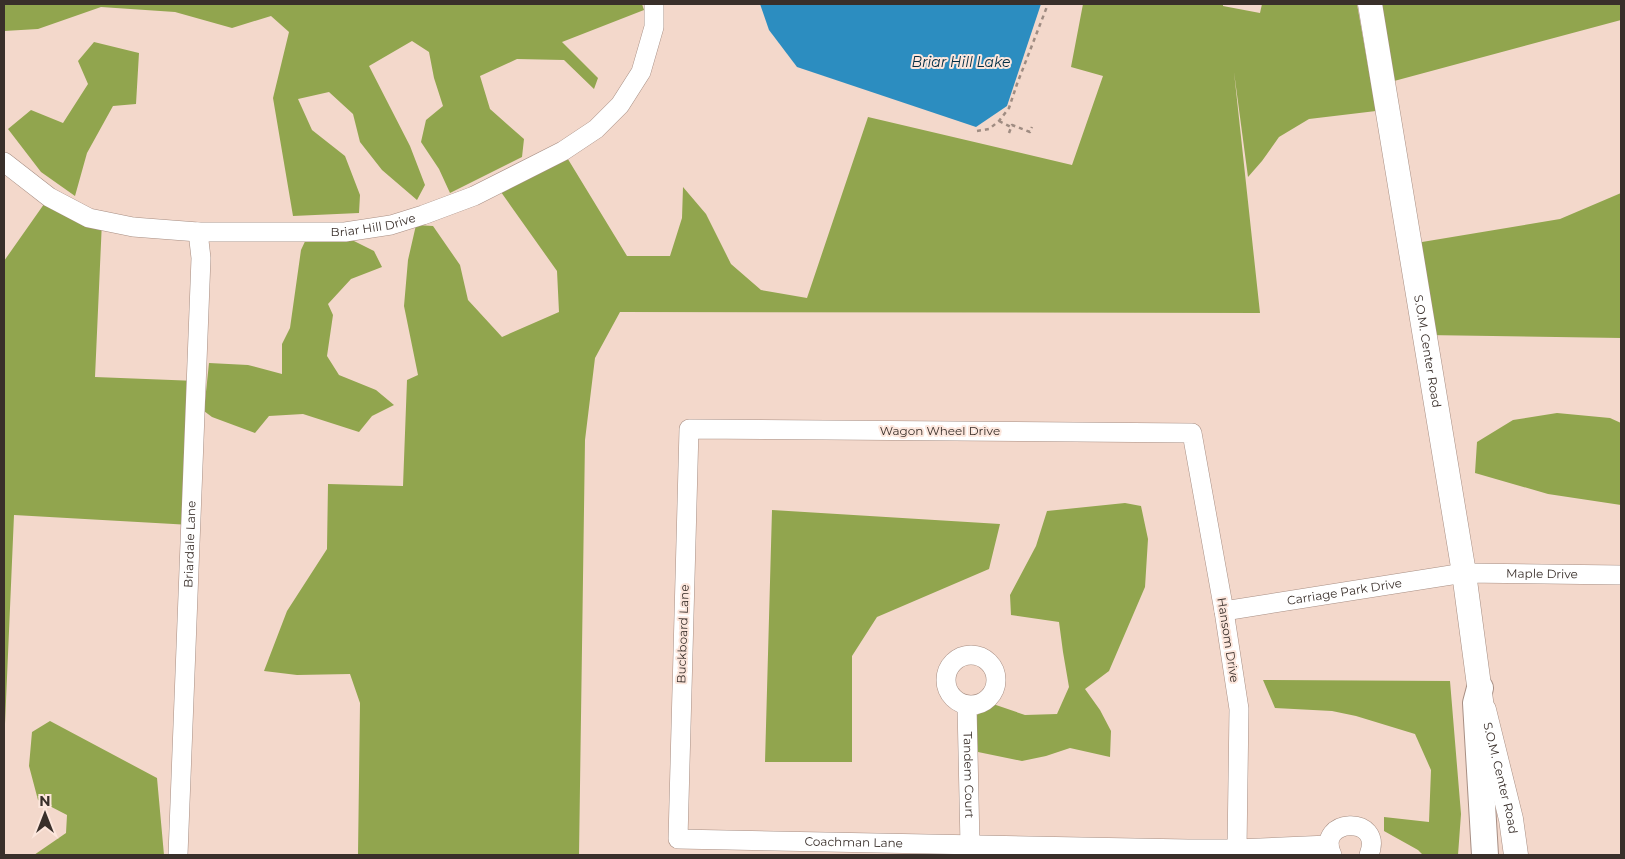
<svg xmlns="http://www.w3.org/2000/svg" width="1625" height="859" font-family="Montserrat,sans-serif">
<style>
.forest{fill:#91a54e}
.water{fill:#2c8dc0}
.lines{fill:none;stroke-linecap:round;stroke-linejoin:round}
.minor-casing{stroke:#a78e83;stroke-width:20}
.major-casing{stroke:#a78e83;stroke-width:25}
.highway-casing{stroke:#a78e83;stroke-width:28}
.path{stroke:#9f8c82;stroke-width:2.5;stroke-dasharray:4 4;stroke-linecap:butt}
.minor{stroke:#fff;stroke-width:19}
.major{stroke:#fff;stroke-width:24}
.highway{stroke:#fff;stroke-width:26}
.labels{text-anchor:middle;stroke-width:4;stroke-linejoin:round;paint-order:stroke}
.street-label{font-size:12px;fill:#392f2a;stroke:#fce6dc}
.water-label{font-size:14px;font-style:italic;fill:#042e43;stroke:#fce6dc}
</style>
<rect width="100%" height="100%" fill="#f3d8cb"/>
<!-- forest -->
<path class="forest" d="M 4,4 L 642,4 L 644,10 L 562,42 L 598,78 L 594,89 L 564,60 L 517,59 L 480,76 L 490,109 L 524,139 L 522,157 L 450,193 L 439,169 L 421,142 L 426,120 L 443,106 L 434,78 L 429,52 L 412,41 L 369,66 L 410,146 L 425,185 L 417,200 L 382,170 L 360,142 L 353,114 L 329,92 L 298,99 L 312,130 L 345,156 L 360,195 L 359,213 L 293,216 L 273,98 L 289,32 L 271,16 L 232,28 L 175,12 L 101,7 L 38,29 L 4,31 Z
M 1083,4 L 1223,4 L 1223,6 L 1260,13 L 1262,4 L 1357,4 L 1376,111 L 1309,119 L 1279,137 L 1262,161 L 1248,177 L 1234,72 L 1260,313 L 620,312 L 595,358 L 585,440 L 579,855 L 358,855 L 360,703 L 350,674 L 297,675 L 264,671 L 287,611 L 327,549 L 328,484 L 403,486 L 407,380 L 418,375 L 404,306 L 408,260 L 416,225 L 433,226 L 460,265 L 468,300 L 502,337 L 559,312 L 557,271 L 496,185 L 563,151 L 627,256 L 670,256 L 682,218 L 683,187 L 706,214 L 731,264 L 761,290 L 807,298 L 868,117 L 1072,165 L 1103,76 L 1071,67 Z
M 1370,4 L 1621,4 L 1621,20 L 1383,84 Z
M 94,42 L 139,53 L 136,104 L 113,106 L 87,153 L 75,196 L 41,172 L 8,129 L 31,110 L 63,123 L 88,84 L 78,61 Z
M 1621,193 L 1621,338 L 1425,335 L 1410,244 L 1560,219 Z
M 49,197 L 102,221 L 95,377 L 197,381 L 191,525 L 14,515 L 4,747 L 4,261 Z
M 308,235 L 350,239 L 374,251 L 382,267 L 351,279 L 328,304 L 333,315 L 327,356 L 339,375 L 376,390 L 394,405 L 372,416 L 359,432 L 303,414 L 269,416 L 255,433 L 212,417 L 204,411 L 209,363 L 248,365 L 282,374 L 282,344 L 290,328 L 301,250 Z
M 1557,413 L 1610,418 L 1621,423 L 1621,505 L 1548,494 L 1475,473 L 1477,442 L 1513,420 Z
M 1125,503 L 1141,506 L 1148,539 L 1145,587 L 1109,671 L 1085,689 L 1100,710 L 1111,731 L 1110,757 L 1070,748 L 1046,756 L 1022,761 L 978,752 L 974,717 L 993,704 L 1025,715 L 1057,714 L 1069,687 L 1063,652 L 1059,622 L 1011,615 L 1010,595 L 1036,546 L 1047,511 Z
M 772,510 L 1000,524 L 989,569 L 877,617 L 852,656 L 852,762 L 765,762 Z
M 1263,680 L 1450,681 L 1461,814 L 1458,855 L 1423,855 L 1418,850 L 1384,831 L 1384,817 L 1429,822 L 1431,770 L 1415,734 L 1356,716 L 1332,711 L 1275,708 Z
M 50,721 L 157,778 L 164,855 L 34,855 L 66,833 L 67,815 L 38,800 L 29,766 L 32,732 Z"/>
<!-- water -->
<path class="water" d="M 760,4 L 1041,4 L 1007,106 L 976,127 L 797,67 L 769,30 Z"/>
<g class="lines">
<!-- minor casing -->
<g class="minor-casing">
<g id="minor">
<path id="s1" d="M 4,162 L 49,197 L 89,218 L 133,227 L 198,232 L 345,232 L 391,225 L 423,215 L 474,196 L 563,151 L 596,129 L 620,105 L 641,72 L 654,27 L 654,4"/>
<path id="s2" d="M 1224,611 L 1464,573 L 1621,575"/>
<circle cx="971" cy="680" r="25"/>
<path id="s3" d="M 967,705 L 970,845"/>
<path id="s4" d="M 1237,849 L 1239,709 L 1224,611 L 1192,433 L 689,429 L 678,839 L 1188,849 L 1237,849 L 1329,845"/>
<path id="s5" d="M 178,855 L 201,258 L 198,232"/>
<path d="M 1332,855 C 1314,818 1385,814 1369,855"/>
</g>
</g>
<!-- major casing -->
<g class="major-casing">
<g id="major">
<path id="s6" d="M 1370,4 L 1464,573 L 1482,708"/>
<path id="s7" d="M 1484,710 L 1511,819 L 1516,855"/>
</g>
</g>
<!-- highway casing -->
<g class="highway-casing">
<path id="highway" d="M 1480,688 L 1476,703 L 1485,855"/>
</g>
<!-- path -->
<path class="path" d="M 999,121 L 1011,127
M 977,131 L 989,129 L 999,121 L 1009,108 L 1017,84 L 1048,4
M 1009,133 L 1012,125 L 1030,132 L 1032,127"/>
<!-- minor -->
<use href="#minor" class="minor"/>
<!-- major -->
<use href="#major" class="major"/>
<!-- highway -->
<use href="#highway" class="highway"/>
</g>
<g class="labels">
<!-- street labels -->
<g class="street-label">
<text dy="4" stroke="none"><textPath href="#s1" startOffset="388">Briar Hill Drive</textPath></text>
<text dy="4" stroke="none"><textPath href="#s6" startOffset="352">S.O.M. Center Road</textPath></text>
<text x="940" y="435">Wagon Wheel Drive</text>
<text dy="4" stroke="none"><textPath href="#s5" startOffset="311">Briardale Lane</textPath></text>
<text dy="4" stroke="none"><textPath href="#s2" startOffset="321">Maple Drive</textPath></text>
<text dy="4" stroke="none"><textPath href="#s2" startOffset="122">Carriage Park Drive</textPath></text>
<text transform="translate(683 634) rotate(-88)" y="4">Buckboard Lane</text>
<text transform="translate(1228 640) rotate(81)" y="4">Hansom Drive</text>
<text dy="4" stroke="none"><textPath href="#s3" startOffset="70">Tandem Court</textPath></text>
<text dy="4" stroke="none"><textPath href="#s7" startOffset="70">S.O.M. Center Road</textPath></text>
<text dy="4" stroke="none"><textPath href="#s4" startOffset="1509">Coachman Lane</textPath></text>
</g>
<!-- water labels -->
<g class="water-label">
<text x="961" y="67">Briar Hill Lake</text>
</g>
</g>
<!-- border -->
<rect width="1625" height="859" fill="none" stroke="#392f2a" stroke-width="10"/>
<!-- north arrow -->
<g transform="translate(45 814)" stroke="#fce6dc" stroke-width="4" paint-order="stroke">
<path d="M0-4L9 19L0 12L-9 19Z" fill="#392f2a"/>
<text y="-8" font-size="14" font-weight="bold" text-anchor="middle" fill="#392f2a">N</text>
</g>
</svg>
